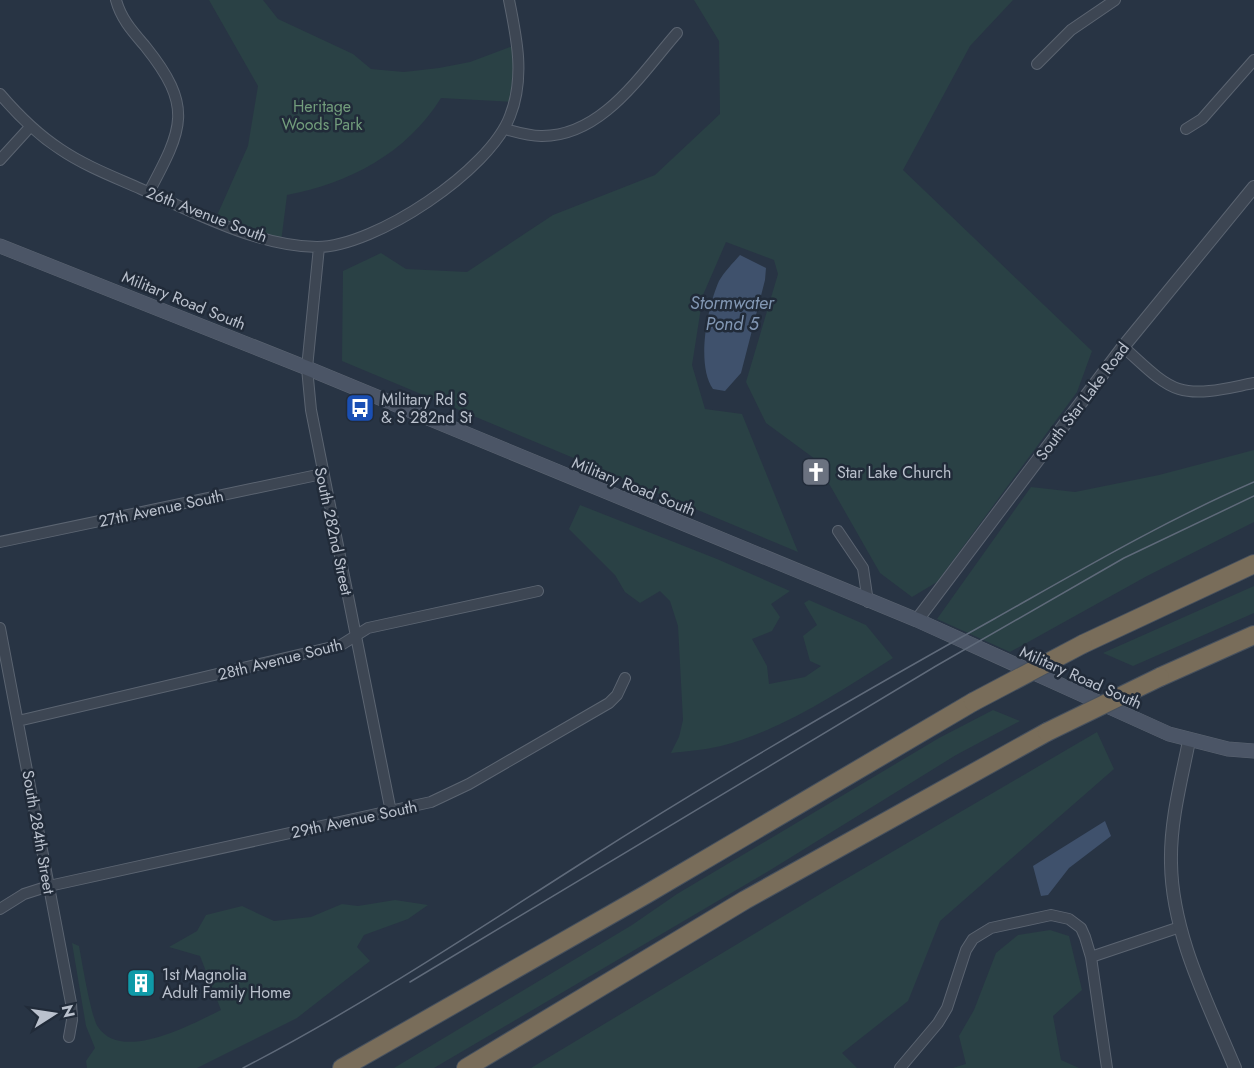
<svg xmlns="http://www.w3.org/2000/svg" width="1254" height="1068" font-family="Jost,sans-serif">
<style>
.green{fill:#2a4145}
.water{fill:#3f516c}
.lines{fill:none;stroke-linecap:round;stroke-linejoin:round}
.minor-casing{stroke:#5b6471;stroke-width:12}
.tertiary-casing{stroke:#5b6471;stroke-width:14}
.secondary-casing{stroke:#5b6471;stroke-width:15}
.motorway-casing{stroke:#47515e;stroke-width:20}
.minor{stroke:#3d4653;stroke-width:10}
.tertiary{stroke:#3d4653;stroke-width:12}
.secondary{stroke:#4b5566;stroke-width:14}
.motorway{stroke:#796d5a;stroke-width:18}
.tram{stroke:#5f6a7a;stroke-width:1.5}
.motorway-bridge-casing{stroke:#47515e;stroke-width:20;stroke-linecap:butt}
.motorway-bridge{stroke:#796d5a;stroke-width:18}
.labels{text-anchor:middle;stroke-width:5;stroke-linejoin:round;paint-order:stroke}
.park-label{font-size:16px;fill:#729d7c;stroke:#212b39}
.street-label{font-size:16px;fill:#bac1cd;stroke:#212b39}
.poi-label{font-size:16px;fill:#bac1cd;stroke:#212b39;text-anchor:start}
.water-label{font-size:18px;font-style:italic;fill:#8297b3;stroke:#212b39}
</style>
<rect width="100%" height="100%" fill="#283444"/>
<!-- green -->
<path class="green" d="M 209,0 L 263,0 L 278,19 L 353,54 L 371,69 L 404,72 L 439,68 L 470,62 L 518,44 L 515,102 L 441,98 C 406,154 349,183 287,195 L 281,242 L 215,220 L 248,146 L 258,86 Z
M 694,0 L 1013,0 L 970,46 L 903,170 L 1092,351 L 1077,392 L 937,582 L 912,597 L 880,573 L 815,459 L 766,423 L 746,382 L 778,274 L 774,260 L 726,242 L 703,295 L 692,365 L 705,409 L 742,414 L 798,552 L 342,361 L 343,271 L 381,253 L 406,269 L 467,272 L 553,215 L 655,175 L 720,114 L 719,41 Z
M 1254,450 L 1254,522 L 1147,576 L 1010,652 L 937,619 L 1031,487 L 1075,492 L 1159,475 Z
M 580,505 L 717,559 L 790,591 L 771,604 L 780,617 L 772,631 L 752,639 L 767,666 L 769,684 L 805,677 L 821,666 L 810,661 L 803,636 L 817,625 L 804,603 L 809,600 L 866,625 L 893,658 C 839,692 783,730 721,746 C 705,750 687,751 671,753 L 679,737 L 683,720 L 678,626 L 670,601 L 660,591 L 640,603 L 625,592 L 615,575 L 569,529 Z
M 1254,586 L 1254,613 L 1133,666 L 1103,653 Z
M 993,710 L 1020,721 L 956,755 L 772,869 L 434,1068 L 394,1068 L 632,925 L 677,894 L 939,738 Z
M 1097,732 L 1114,769 L 940,921 L 908,1001 L 842,1053 L 857,1068 L 531,1068 L 827,890 Z
M 395,900 L 428,905 L 408,919 L 364,935 L 357,947 L 370,961 L 297,1018 L 197,1068 L 87,1068 L 86,1061 L 95,1048 L 86,1026 L 72,943 L 79,946 C 82,962 91,1017 98,1027 C 122,1063 192,1024 221,1010 L 200,956 L 169,947 L 197,931 L 206,915 L 242,906 L 274,921 L 311,917 L 342,904 L 358,906 Z
M 1050,930 L 1069,936 L 1082,990 L 1053,1016 L 1061,1060 L 1079,1068 L 953,1068 L 966,1064 L 959,1036 L 974,1010 L 996,953 L 1018,935 Z"/>
<!-- water -->
<path class="water" d="M 740,255 L 766,268 L 765,280 L 741,373 L 725,391 L 713,389 C 696,365 707,308 719,281 C 724,272 733,263 740,255 Z
M 1105,821 L 1111,836 L 1069,868 L 1048,895 L 1041,896 L 1033,866 Z"/>
<g class="lines">
<!-- minor casing -->
<g class="minor-casing">
<path id="minor" d="M 116,0 C 121,19 133,32 145,46 C 194,107 183,128 149,192
M 1037,64 L 1071,30 L 1115,0
M 0,94 C 18,115 37,134 60,149 C 85,166 114,177 141,189 C 196,213 257,246 317,247 C 375,247 490,170 510,116 C 525,78 517,39 509,0
M 505,129 C 516,132 529,136 541,136 C 602,137 641,74 677,33
M 1186,129 L 1202,119 L 1254,60
M 0,160 L 30,127
M 319,247 L 307,368 L 311,410 L 391,812
M 1123,347 C 1139,360 1159,383 1179,389 C 1201,396 1232,387 1254,383
M 838,531 L 863,568 L 868,602
M 0,542 L 322,474
M 0,628 L 71,1003 L 72,1020 L 69,1037
M 18,721 L 341,645 L 368,628 L 538,591
M 0,909 L 24,894 L 49,886 L 431,802 L 469,784 L 609,703 L 617,695 L 625,678
M 1091,957 L 1180,927
M 900,1068 L 938,1023 L 947,1008 L 966,950 L 973,939 L 991,928 L 1051,915 L 1069,919 L 1081,928 L 1085,937 L 1091,957 L 1107,1068"/>
</g>
<!-- tertiary casing -->
<g class="tertiary-casing">
<path id="tertiary" d="M 917,620 L 1123,347 L 1254,187
M 1189,741 C 1181,781 1170,822 1171,863 C 1172,935 1208,1003 1235,1068"/>
</g>
<!-- secondary casing -->
<g class="secondary-casing">
<path id="secondary" d="M 0,246 L 307,368 L 917,620 L 1169,734 L 1228,749 L 1254,751"/>
</g>
<!-- motorway casing -->
<g class="motorway-casing">
<path id="motorway" d="M 1083,644 L 1254,564
M 1160,677 L 1254,635
M 342,1068 L 645,895 L 973,702
M 466,1068 L 745,900 L 1047,732"/>
</g>
<!-- minor -->
<use href="#minor" class="minor"/>
<!-- tertiary -->
<use href="#tertiary" class="tertiary"/>
<!-- secondary -->
<use href="#secondary" class="secondary"/>
<!-- motorway -->
<use href="#motorway" class="motorway"/>
<!-- tram -->
<path class="tram" d="M 410,982 L 936,666 L 1124,558 L 1254,496
M 243,1068 C 361,1007 472,933 585,861 C 718,776 856,696 994,619 C 1079,571 1164,521 1254,482"/>
<!-- motorway-bridge casing -->
<g class="motorway-bridge-casing">
<path id="motorway-bridge" d="M 973,702 L 1083,644
M 1047,732 L 1160,677"/>
</g>
<!-- motorway-bridge -->
<use href="#motorway-bridge" class="motorway-bridge"/>
</g>
<!-- icons -->
<defs>
<g id="bus-square" transform="scale(1.5)"><rect x="-9" y="-9" width="18" height="18" rx="4" fill="#1a4fb4" stroke="#212b39"/><path d="M-5-6H5V4H4V6H2V4H-2V6H-4V4H-5ZM-3.5-4V0h7V-4ZM-3.5 1.2v1.5H-2V1.2ZM2 1.2v1.5H3.5V1.2Z" fill="#fff"/></g>
<g id="church-square" transform="scale(1.5)"><rect x="-9" y="-9" width="18" height="18" rx="4" fill="#6b7280" stroke="#212b39"/><path d="M-1.2-6h2.4v3.5h3.3v2.4h-3.3V6h-2.4V-.1h-3.3v-2.4h3.3Z" fill="#fff"/></g>
<g id="building-square" transform="scale(1.5)"><rect x="-9" y="-9" width="18" height="18" rx="4" fill="#0f9aa8" stroke="#212b39"/><path d="M-4-6H4V6H1V3H-1V6H-4ZM-2.5-4.3h1.7v1.8h-1.7ZM.8-4.3h1.7v1.8H.8ZM-2.5-1h1.7V.8h-1.7ZM.8-1h1.7V.8H.8Z" fill="#fff"/></g>
</defs>
<g fill-rule="evenodd">
<use href="#bus-square" x="360" y="408"/>
<use href="#church-square" x="816" y="472"/>
<use href="#building-square" x="141" y="983"/>
</g>
<g class="labels">
<!-- park labels -->
<g class="park-label">
<text x="322" y="112">Heritage<tspan x="322" dy="18">Woods Park</tspan></text>
</g>
<!-- street labels -->
<g class="street-label">
<text transform="translate(207 214) rotate(21)" y="6">26th Avenue South</text>
<text transform="translate(184 300) rotate(22)" y="6">Military Road South</text>
<text transform="translate(1082 401) rotate(-53)" y="6">South Star Lake Road</text>
<text transform="translate(634 486) rotate(22)" y="6">Military Road South</text>
<text transform="translate(161 508) rotate(-12)" y="6">27th Avenue South</text>
<text transform="translate(334 531) rotate(78)" y="6">South 282nd Street</text>
<text transform="translate(280 659) rotate(-14)" y="6">28th Avenue South</text>
<text transform="translate(1081 677) rotate(24)" y="6">Military Road South</text>
<text transform="translate(354 819) rotate(-12)" y="6">29th Avenue South</text>
<text transform="translate(39 832) rotate(80)" y="6">South 284th Street</text>
</g>
<!-- poi labels -->
<g class="poi-label">
<text x="381" y="405">Military Rd S<tspan x="381" dy="18">&amp; S 282nd St</tspan></text>
<text x="837" y="478">Star Lake Church</text>
<text x="162" y="980">1st Magnolia<tspan x="162" dy="18">Adult Family Home</tspan></text>
</g>
<!-- water labels -->
<g class="water-label">
<text x="732" y="309">Stormwater<tspan x="732" dy="21">Pond 5</tspan></text>
</g>
</g>
<!-- north arrow -->
<g transform="translate(54 1014) rotate(78)" stroke="#212b39" stroke-width="4.5" paint-order="stroke">
<path d="M0-4.5L10 22L0 15L-10 22Z" fill="#bac1cd"/>
<text y="-9" font-size="16" font-weight="bold" text-anchor="middle" fill="#bac1cd">N</text>
</g>
</svg>
